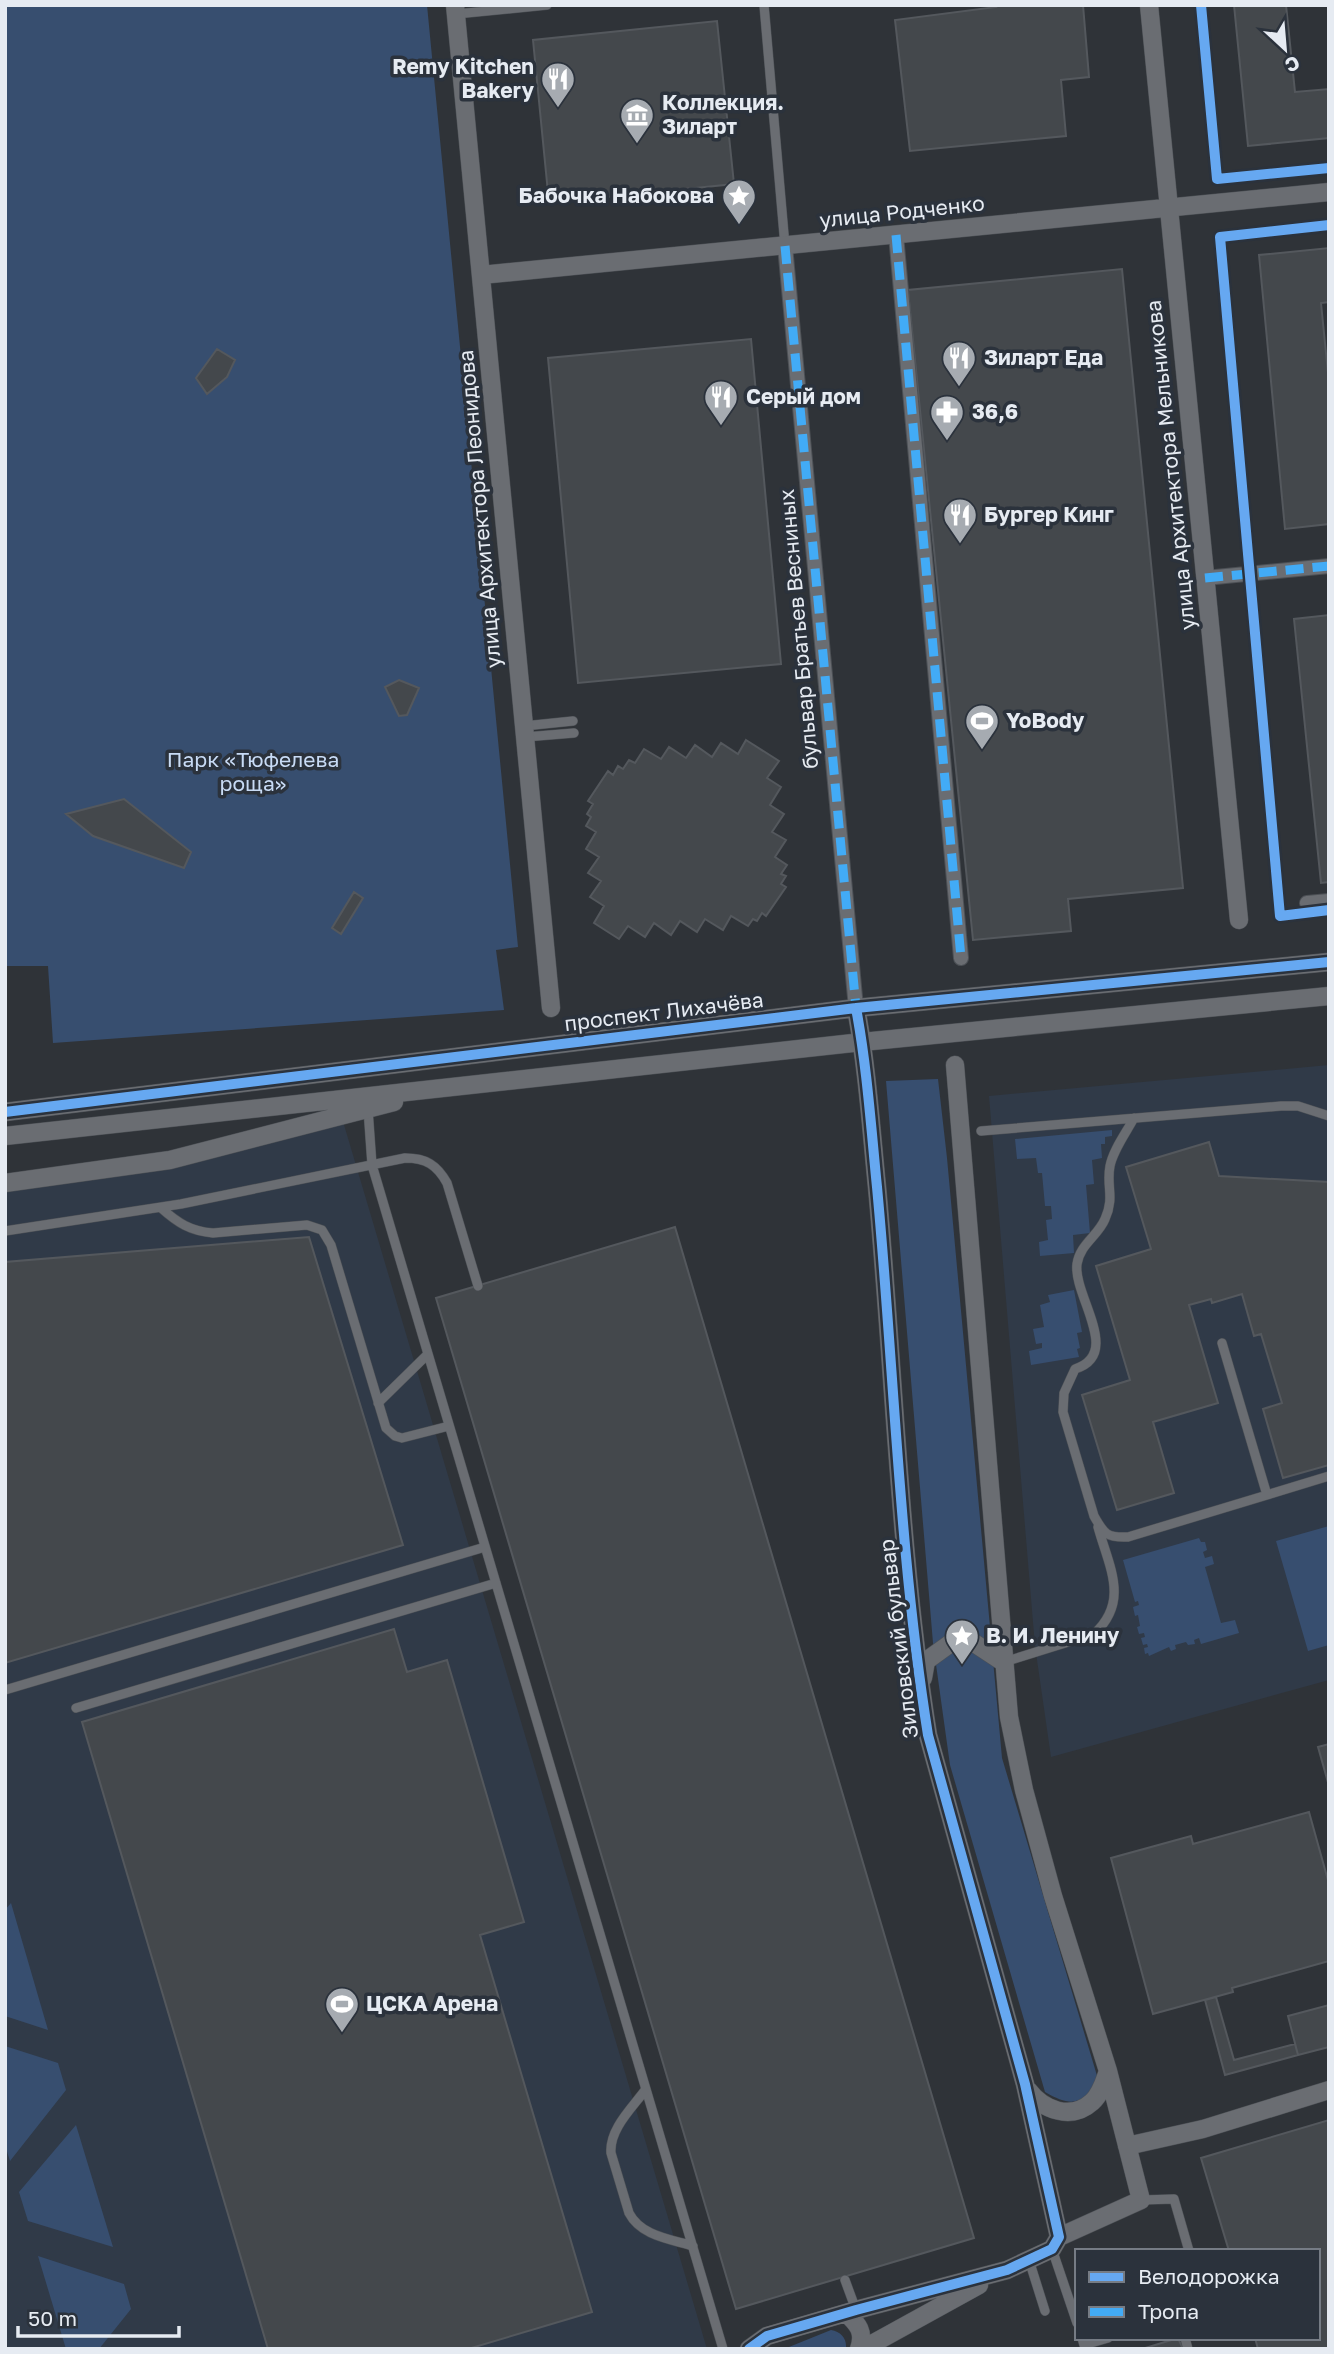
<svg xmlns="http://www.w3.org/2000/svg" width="1334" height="2354" font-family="'Golos Text',sans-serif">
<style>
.built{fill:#303a48}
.green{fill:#374e6f}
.building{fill:#44484c;stroke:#54585d;stroke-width:2}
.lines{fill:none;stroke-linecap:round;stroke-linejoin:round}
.service-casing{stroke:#4d5156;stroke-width:10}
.pedestrian-casing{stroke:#4d5156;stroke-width:16}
.minor-casing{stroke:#4d5156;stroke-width:19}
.service{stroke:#6a6d72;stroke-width:9}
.pedestrian{stroke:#6a6d72;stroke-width:14}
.minor{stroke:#6a6d72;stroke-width:18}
.quiet{stroke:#42abf6;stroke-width:9;stroke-dasharray:18 9;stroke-linecap:butt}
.cycleway-casing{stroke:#2b323c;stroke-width:15}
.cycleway{stroke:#66a8f1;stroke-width:10}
.labels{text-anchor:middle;stroke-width:7;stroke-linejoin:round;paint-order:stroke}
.poi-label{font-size:21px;font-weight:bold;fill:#e6ebf2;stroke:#2b323c;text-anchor:start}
.street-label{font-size:21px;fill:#e6ebf2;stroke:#2b323c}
.park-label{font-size:21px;fill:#c8dbf5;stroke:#2b323c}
</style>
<rect width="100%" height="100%" fill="#2f3338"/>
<!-- built -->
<path class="built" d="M 1329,1065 L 1329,1680 L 1051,1757 L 1035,1646 L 989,1096 Z
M 342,1118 L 707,2349 L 5,2349 L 5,1189 Z"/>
<!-- green -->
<path class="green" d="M 5,5 L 427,5 L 518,947 L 496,950 L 504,1010 L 53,1043 L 48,966 L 5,966 Z
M 938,1079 L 947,1158 L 1002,1758 L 1098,2079 C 1083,2106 1071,2107 1045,2092 L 950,1765 L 933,1643 L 886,1081 Z
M 1112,1130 L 1112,1136 L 1105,1137 L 1105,1144 L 1101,1144 L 1102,1158 L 1092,1160 L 1094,1184 L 1086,1185 L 1090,1233 L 1073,1235 L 1074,1253 L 1040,1256 L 1039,1242 L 1048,1240 L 1046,1220 L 1052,1219 L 1051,1206 L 1045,1206 L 1042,1173 L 1038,1173 L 1036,1158 L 1017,1159 L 1015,1139 Z
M 1074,1290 L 1082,1332 L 1077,1333 L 1080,1348 L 1077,1349 L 1079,1357 L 1031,1365 L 1029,1351 L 1042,1348 L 1042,1343 L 1036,1344 L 1033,1329 L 1044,1327 L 1040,1305 L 1050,1302 L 1048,1295 Z
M 1329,1526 L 1329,1645 L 1308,1651 L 1276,1541 Z
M 1199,1538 L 1201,1542 L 1205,1542 L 1207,1550 L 1203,1552 L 1205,1558 L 1212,1556 L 1214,1564 L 1205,1567 L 1221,1623 L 1235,1620 L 1239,1633 L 1201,1644 L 1199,1638 L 1194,1640 L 1195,1644 L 1188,1645 L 1186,1642 L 1175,1645 L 1176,1649 L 1171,1651 L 1169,1647 L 1149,1656 L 1148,1653 L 1145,1654 L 1144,1648 L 1148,1647 L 1147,1644 L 1143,1645 L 1141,1638 L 1145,1637 L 1144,1633 L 1139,1634 L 1137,1627 L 1140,1626 L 1138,1615 L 1135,1616 L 1133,1607 L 1139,1605 L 1138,1601 L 1135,1602 L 1123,1560 Z
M 11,1903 L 48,2030 L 5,2016 L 5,1910 Z
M 5,2046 L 58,2063 L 66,2090 L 10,2161 L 5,2145 Z
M 76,2125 L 113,2247 L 28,2221 L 19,2192 Z
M 38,2256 L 124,2284 L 131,2309 L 99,2349 L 66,2349 Z
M 831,2330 C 841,2332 847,2338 846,2349 L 784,2349 Z"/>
<!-- building -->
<path class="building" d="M 995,5 L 1083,5 L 1089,77 L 1061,80 L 1066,136 L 910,151 L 895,20 L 996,7 Z
M 1234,5 L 1286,5 L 1295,92 L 1329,89 L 1329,138 L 1248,146 Z
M 717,21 L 734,184 L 549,203 L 533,40 Z
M 1329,248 L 1329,302 L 1321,303 L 1329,383 L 1329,524 L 1285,529 L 1259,255 Z
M 1122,269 L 1183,888 L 1068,899 L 1071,931 L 973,940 L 908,290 Z
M 751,339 L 781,664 L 578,683 L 548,358 Z
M 217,349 L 235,360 L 227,377 L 207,394 L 196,378 Z
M 1329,615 L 1329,882 L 1321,883 L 1294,619 Z
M 399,680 L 419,688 L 407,715 L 399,716 L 385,687 Z
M 746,740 L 779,761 L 767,778 L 781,787 L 770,805 L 784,814 L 772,832 L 786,840 L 775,857 L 787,865 L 781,874 L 786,876 L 781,884 L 786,887 L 766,916 L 762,913 L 757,921 L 753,919 L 748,926 L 731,916 L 723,930 L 705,919 L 697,932 L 680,921 L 671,935 L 654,923 L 645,937 L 628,926 L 619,939 L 594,923 L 604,906 L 590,897 L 601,881 L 588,873 L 599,857 L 586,849 L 596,832 L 586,826 L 591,817 L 587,814 L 593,804 L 588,801 L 608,771 L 613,775 L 618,766 L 623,769 L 629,760 L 635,763 L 644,749 L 661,759 L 669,747 L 686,758 L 695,745 L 712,757 L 721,743 L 738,754 Z
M 124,799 L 191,852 L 184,868 L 93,836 L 66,814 Z
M 354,892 L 363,898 L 341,934 L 332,928 Z
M 1209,1142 L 1219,1176 L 1329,1182 L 1329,1465 L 1283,1478 L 1263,1409 L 1282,1403 L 1261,1334 L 1254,1336 L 1242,1294 L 1212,1303 L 1211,1299 L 1189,1305 L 1218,1403 L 1153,1422 L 1174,1493 L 1117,1510 L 1082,1395 L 1130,1380 L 1096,1266 L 1151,1249 L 1126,1167 Z
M 675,1227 L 974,2238 L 736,2309 L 436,1298 Z
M 309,1237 L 403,1545 L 5,1663 L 5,1262 Z
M 394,1629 L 407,1672 L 447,1660 L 524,1922 L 480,1935 L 592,2312 L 468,2349 L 268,2349 L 82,1722 Z
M 1329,1744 L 1329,1786 L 1318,1747 Z
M 1309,1812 L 1329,1884 L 1329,1961 L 1232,1988 L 1233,1992 L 1153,2014 L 1111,1858 L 1191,1836 L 1193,1844 Z
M 1216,1997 L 1234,2060 L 1295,2044 L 1298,2055 L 1225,2075 L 1205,2000 Z
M 1329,2005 L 1329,2047 L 1298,2055 L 1288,2016 Z
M 1329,2120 L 1329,2349 L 1258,2349 L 1255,2338 L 1318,2338 L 1318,2251 L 1229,2251 L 1201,2158 Z
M 1178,2338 L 1183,2349 L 1142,2349 Z"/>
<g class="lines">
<!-- service casing -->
<g class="service-casing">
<path id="service" d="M 764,5 L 785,246
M 456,14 L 547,5
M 524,726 L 573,721
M 525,737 L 574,733
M 368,1109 L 372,1165 L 723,2349
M 1134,1118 C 1126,1133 1113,1150 1110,1166 C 1106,1186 1115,1197 1105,1219 C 1098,1236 1080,1244 1077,1264 C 1073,1296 1123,1354 1075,1369 L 1064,1393 L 1063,1412 L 1094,1516 C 1104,1534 1107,1538 1128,1537 L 1267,1495
M 981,1131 L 1281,1106 L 1298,1106 L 1329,1116
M 161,1208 C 178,1223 190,1231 213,1233 L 307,1225 L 322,1230 L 331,1245 L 386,1428 L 395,1436 L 402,1438 L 449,1426
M 5,1231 L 181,1204 L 405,1158 C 426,1158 437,1165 447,1183 L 478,1286
M 1222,1343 L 1267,1495 L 1329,1476
M 378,1403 L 428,1354
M 1004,1662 L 1094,1634 C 1130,1601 1109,1567 1098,1527
M 5,1690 L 485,1547
M 76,1708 L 496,1583
M 646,2089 C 633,2107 609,2129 611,2153 L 629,2213 C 641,2236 670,2239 693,2246
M 1141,2200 L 1174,2199 L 1189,2251
M 1052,2249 L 1077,2323
M 1029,2260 L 1045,2311
M 845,2280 L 856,2310
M 1082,2338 L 1084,2345 L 1108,2338
M 1185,2338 L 1188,2349"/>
</g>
<!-- pedestrian casing -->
<g class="pedestrian-casing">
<path id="pedestrian" d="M 896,235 L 961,958
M 785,246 L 856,1008
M 1205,578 L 1329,566
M 1307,903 L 1329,901"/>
</g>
<!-- minor casing -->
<g class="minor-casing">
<path id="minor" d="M 455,5 L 551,1008
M 1149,5 L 1239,920
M 481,275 L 1329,192
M 955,1065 L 1009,1717 L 1024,1790 L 1053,1896 L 1108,2071 L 1141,2200 L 1059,2237
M 5,1112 L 856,1008 L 1329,962
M 5,1136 L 862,1042 L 1329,996
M 5,1183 L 170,1160 L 394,1102
M 923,1678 L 926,1661 L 962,1635 L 1003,1662
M 1028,2090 C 1043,2110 1071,2121 1092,2102 C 1101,2094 1104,2082 1108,2071
M 1127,2146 L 1203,2129 L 1329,2090
M 846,2313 C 858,2324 865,2332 859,2349
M 749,2349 L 767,2336 L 856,2310 L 1007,2270 L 1052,2249 L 1059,2237 L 1025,2084 L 928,1735 C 899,1554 894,1369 877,1187 C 871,1127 867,1067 856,1008
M 863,2349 L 979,2285"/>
</g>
<!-- service -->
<use href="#service" class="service"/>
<!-- pedestrian -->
<use href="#pedestrian" class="pedestrian"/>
<!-- minor -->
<use href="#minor" class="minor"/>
<!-- quiet -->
<path class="quiet" d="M 896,235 L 961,958
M 785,246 L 856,1008
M 1205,578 L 1329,566"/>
<!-- cycleway casing -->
<g class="cycleway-casing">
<path id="cycleway" d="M 1201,5 L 1217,179 L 1329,168
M 1329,225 L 1220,237 L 1280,916 L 1329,910
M 5,1112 L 856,1008 L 1329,962
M 749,2349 L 767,2336 L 856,2310 L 1007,2270 L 1052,2249 L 1059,2237 L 1025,2084 L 928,1735 C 899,1554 894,1369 877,1187 C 871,1127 867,1067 856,1008"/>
</g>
<!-- cycleway -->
<use href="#cycleway" class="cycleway"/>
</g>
<!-- icons -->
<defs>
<g id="restaurant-pin" transform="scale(1.75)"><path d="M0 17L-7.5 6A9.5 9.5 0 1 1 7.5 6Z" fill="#a6abb1" stroke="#2b323c"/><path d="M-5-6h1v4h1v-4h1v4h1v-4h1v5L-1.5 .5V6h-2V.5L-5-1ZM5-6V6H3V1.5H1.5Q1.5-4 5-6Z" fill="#fff"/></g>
<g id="museum-pin" transform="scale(1.75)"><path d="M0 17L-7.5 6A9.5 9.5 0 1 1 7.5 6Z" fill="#a6abb1" stroke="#2b323c"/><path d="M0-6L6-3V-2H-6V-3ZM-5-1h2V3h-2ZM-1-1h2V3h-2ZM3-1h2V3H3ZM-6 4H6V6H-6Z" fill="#fff"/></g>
<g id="sight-pin" transform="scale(1.75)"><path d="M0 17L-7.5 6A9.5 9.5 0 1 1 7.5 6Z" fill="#a6abb1" stroke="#2b323c"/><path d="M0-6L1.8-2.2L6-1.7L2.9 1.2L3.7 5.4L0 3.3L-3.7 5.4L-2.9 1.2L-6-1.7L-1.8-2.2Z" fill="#fff"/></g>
<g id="pharmacy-pin" transform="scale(1.75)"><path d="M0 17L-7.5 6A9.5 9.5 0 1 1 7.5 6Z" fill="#a6abb1" stroke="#2b323c"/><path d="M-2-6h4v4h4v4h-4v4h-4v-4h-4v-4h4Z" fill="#fff"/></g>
<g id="stadium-pin" transform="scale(1.75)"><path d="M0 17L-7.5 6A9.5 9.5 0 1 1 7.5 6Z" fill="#a6abb1" stroke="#2b323c"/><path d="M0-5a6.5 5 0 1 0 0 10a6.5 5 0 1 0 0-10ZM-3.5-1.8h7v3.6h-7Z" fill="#fff"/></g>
</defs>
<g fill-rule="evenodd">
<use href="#restaurant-pin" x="558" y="79"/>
<use href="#museum-pin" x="637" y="115"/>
<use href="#sight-pin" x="739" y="196"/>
<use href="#restaurant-pin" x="959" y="358"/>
<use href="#restaurant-pin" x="721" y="397"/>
<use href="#pharmacy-pin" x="947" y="412"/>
<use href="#restaurant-pin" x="960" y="515"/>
<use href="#stadium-pin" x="982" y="721"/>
<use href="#sight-pin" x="962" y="1636"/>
<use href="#stadium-pin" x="342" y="2004"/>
</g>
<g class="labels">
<!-- poi labels -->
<g class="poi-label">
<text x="534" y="74" text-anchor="end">Remy Kitchen<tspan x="534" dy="24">Bakery</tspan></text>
<text x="662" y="110">Коллекция.<tspan x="662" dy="24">Зиларт</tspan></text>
<text x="714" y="203" text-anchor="end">Бабочка Набокова</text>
<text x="984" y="365">Зиларт Еда</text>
<text x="746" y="404">Серый дом</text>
<text x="972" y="419">36,6</text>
<text x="984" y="522">Бургер Кинг</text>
<text x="1006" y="728">YoBody</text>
<text x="986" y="1643">В. И. Ленину</text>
<text x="366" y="2011">ЦСКА Арена</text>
</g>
<!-- street labels -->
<g class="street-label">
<text transform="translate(902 212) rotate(-6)" y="7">улица Родченко</text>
<text transform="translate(1171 465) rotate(-96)" y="7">улица Архитектора Мельникова</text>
<text transform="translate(480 509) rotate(-95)" y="7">улица Архитектора Леонидова</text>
<text transform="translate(799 629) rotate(-95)" y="7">бульвар Братьев Весниных</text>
<text transform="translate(664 1012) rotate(-7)" y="7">проспект Лихачёва</text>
<text transform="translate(899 1639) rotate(-97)" y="7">Зиловский бульвар</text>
</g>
<!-- park labels -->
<g class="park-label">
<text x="253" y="767">Парк «Тюфелева<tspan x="253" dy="24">роща»</tspan></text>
</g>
</g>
<!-- border -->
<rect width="1334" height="2354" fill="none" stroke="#e6ebf2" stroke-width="14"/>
<!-- legend -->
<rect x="1075" y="2249" width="245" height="91" fill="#2b323c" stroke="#767c85" stroke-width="2"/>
<rect x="1089" y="2272" width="35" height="10" fill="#66a8f1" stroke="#767c85" stroke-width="2"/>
<text x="1138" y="2284" font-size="21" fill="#e6ebf2">Велодорожка</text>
<rect x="1089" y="2307" width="35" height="10" fill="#42abf6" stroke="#767c85" stroke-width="2"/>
<text x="1138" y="2319" font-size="21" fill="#e6ebf2">Тропа</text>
<!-- north arrow -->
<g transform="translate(1285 49) rotate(154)" stroke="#2b323c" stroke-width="5" paint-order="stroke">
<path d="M0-5L12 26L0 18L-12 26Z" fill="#e6ebf2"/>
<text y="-10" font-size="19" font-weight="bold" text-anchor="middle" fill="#e6ebf2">С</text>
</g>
<!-- scale -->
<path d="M18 2326v10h161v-10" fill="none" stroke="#e6ebf2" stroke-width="3.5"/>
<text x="28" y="2326" font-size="21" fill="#e6ebf2" stroke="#2b323c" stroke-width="5" paint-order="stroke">50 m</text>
</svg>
